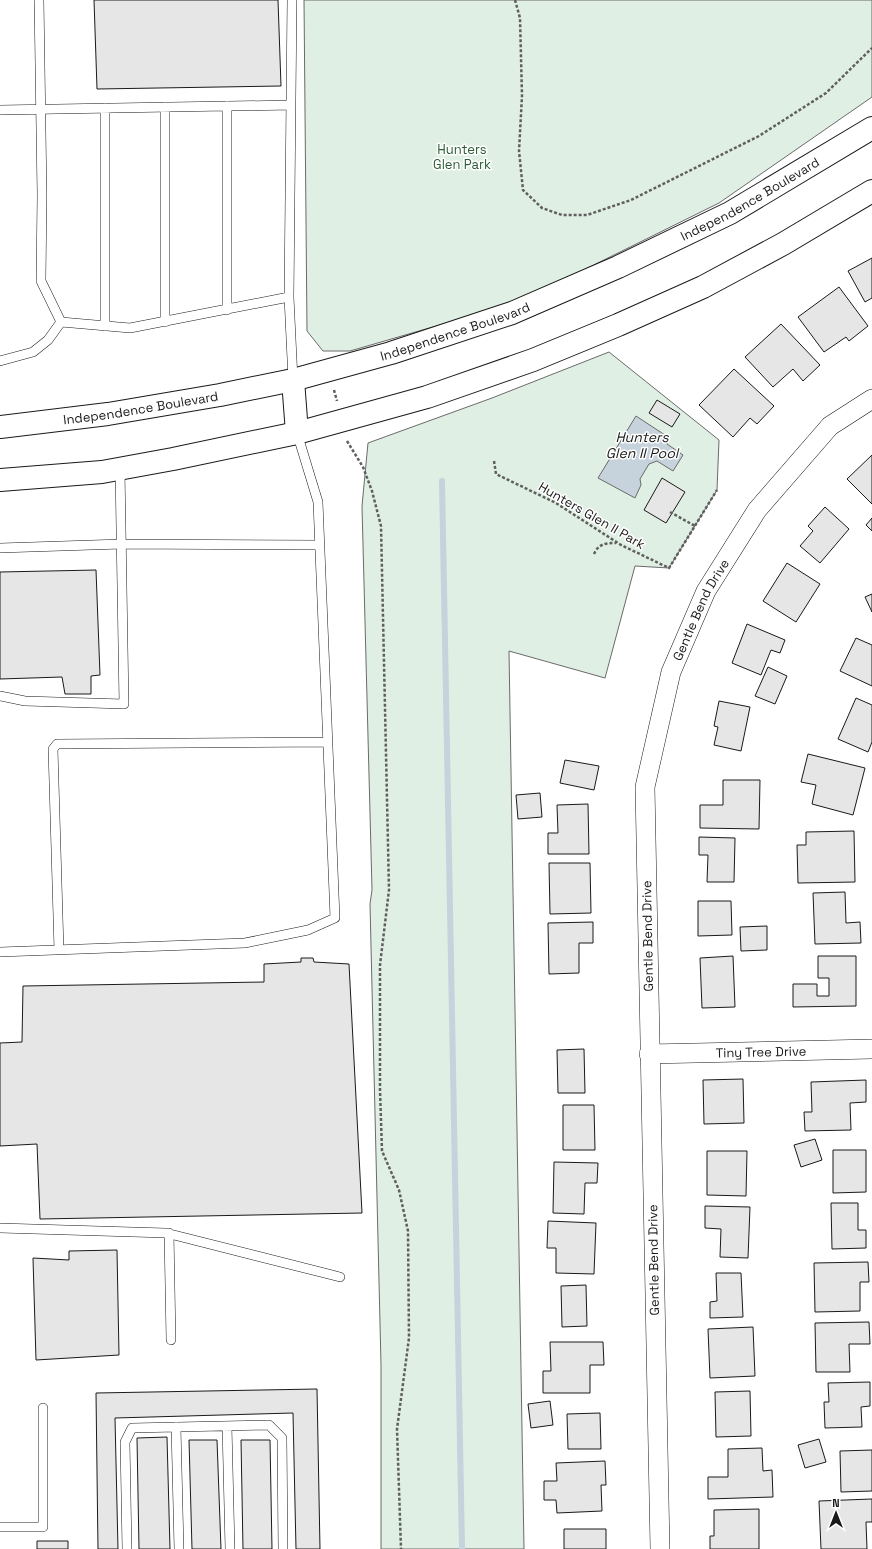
<svg xmlns="http://www.w3.org/2000/svg" width="872" height="1549" font-family="'Space Grotesk',sans-serif">
<style>
.green{fill:#e0efe3;stroke:#6a6a6a}
.water{fill:#c6d2dc;stroke:#6a6a6a}
.lines{fill:none;stroke-linecap:round;stroke-linejoin:round}
.stream{stroke:#c6d2dc;stroke-width:6}
.building{fill:#e6e6e6;stroke:#1a1a1a}
.lane-casing{stroke:#1a1a1a;stroke-width:10}
.street-casing{stroke:#1a1a1a;stroke-width:20}
.secondary-casing{stroke:#1a1a1a;stroke-width:24}
.path{stroke:#5f5f5f;stroke-width:2.5;stroke-dasharray:3 2;stroke-linecap:butt}
.lane{stroke:#fff;stroke-width:9}
.street{stroke:#fff;stroke-width:19}
.secondary{stroke:#fff;stroke-width:22}
.labels{text-anchor:middle;stroke-width:3;stroke-linejoin:round;paint-order:stroke}
.park-label{font-size:13px;fill:#2b5a34;stroke:#fff}
.street-label{font-size:13px;fill:#1a1a1a;stroke:#fff}
.water-label{font-size:14px;font-style:italic;fill:#1a1a1a;stroke:#fff}
</style>
<rect width="100%" height="100%" fill="#fff"/>
<!-- green -->
<path class="green" d="M 304,0 L 872,0 L 872,97 L 719,203 L 519,302 L 350,351 L 323,351 L 307,331 Z
M 609,352 L 719,440 L 717,490 L 669,568 L 635,566 L 605,678 L 509,651 L 524,1549 L 381,1549 L 381,1365 L 370,904 L 372,890 L 362,506 L 368,443 L 492,398 Z"/>
<!-- water -->
<path class="water" d="M 636,416 L 668,437 L 667,444 L 683,455 L 673,471 L 657,461 L 649,464 L 640,479 L 641,485 L 635,498 L 598,478 Z"/>
<g class="lines">
<!-- stream -->
<path class="stream" d="M 442,481 L 462,1549"/>
</g>
<!-- building -->
<path class="building" d="M 94,0 L 278,0 L 281,86 L 97,89 Z
M 872,258 L 872,298 L 865,302 L 848,271 Z
M 839,287 L 868,326 L 849,341 L 846,337 L 824,352 L 798,317 Z
M 781,324 L 820,365 L 803,381 L 793,369 L 773,387 L 745,357 Z
M 734,369 L 774,406 L 757,424 L 750,418 L 733,437 L 699,405 Z
M 657,400 L 680,414 L 672,427 L 649,413 Z
M 872,455 L 872,504 L 847,479 Z
M 662,478 L 685,492 L 666,523 L 644,510 Z
M 825,507 L 849,529 L 820,563 L 800,546 L 813,531 L 808,526 Z
M 872,518 L 872,531 L 866,525 Z
M 787,563 L 820,584 L 796,622 L 763,601 Z
M 96,570 L 100,675 L 91,676 L 91,694 L 65,694 L 62,677 L 0,679 L 0,572 Z
M 872,594 L 872,612 L 865,597 Z
M 747,624 L 785,640 L 780,653 L 771,650 L 761,675 L 732,663 Z
M 856,638 L 872,645 L 872,686 L 840,671 Z
M 768,667 L 787,676 L 775,704 L 755,696 Z
M 856,698 L 872,705 L 872,742 L 868,752 L 838,739 Z
M 719,701 L 750,707 L 741,751 L 714,745 L 718,727 L 714,726 Z
M 808,754 L 865,768 L 853,815 L 812,804 L 816,785 L 801,782 Z
M 565,760 L 599,766 L 594,790 L 560,783 Z
M 723,780 L 760,780 L 759,829 L 700,828 L 700,805 L 723,805 Z
M 540,793 L 542,817 L 518,819 L 516,795 Z
M 588,804 L 589,854 L 548,854 L 548,833 L 558,833 L 557,805 Z
M 854,831 L 855,882 L 798,883 L 797,845 L 806,845 L 806,832 Z
M 699,837 L 735,838 L 734,882 L 707,882 L 708,855 L 699,855 Z
M 549,863 L 590,863 L 591,913 L 550,914 Z
M 845,892 L 846,923 L 860,922 L 861,943 L 815,944 L 813,893 Z
M 698,901 L 731,901 L 732,935 L 698,936 Z
M 593,922 L 593,943 L 579,943 L 579,973 L 549,974 L 548,923 Z
M 767,926 L 767,950 L 741,951 L 740,927 Z
M 733,956 L 735,1007 L 702,1008 L 700,958 Z
M 818,956 L 856,956 L 856,1006 L 793,1007 L 793,984 L 817,984 L 817,996 L 829,996 L 829,978 L 818,978 Z
M 301,958 L 313,958 L 314,962 L 349,964 L 362,1213 L 40,1219 L 37,1144 L 0,1146 L 0,1043 L 22,1042 L 23,986 L 264,982 L 264,964 L 301,962 Z
M 584,1049 L 585,1093 L 558,1093 L 557,1050 Z
M 743,1079 L 744,1123 L 704,1124 L 703,1080 Z
M 866,1080 L 866,1102 L 850,1103 L 851,1130 L 805,1131 L 804,1112 L 812,1112 L 811,1082 Z
M 563,1105 L 594,1105 L 595,1150 L 563,1150 Z
M 815,1139 L 822,1160 L 801,1167 L 794,1145 Z
M 833,1150 L 866,1150 L 866,1192 L 833,1193 Z
M 707,1151 L 747,1151 L 746,1196 L 707,1195 Z
M 554,1162 L 598,1163 L 597,1183 L 585,1183 L 584,1214 L 553,1213 Z
M 831,1203 L 858,1203 L 858,1230 L 866,1230 L 866,1248 L 832,1249 Z
M 705,1206 L 750,1207 L 748,1258 L 720,1257 L 721,1229 L 705,1228 Z
M 548,1221 L 596,1223 L 594,1274 L 556,1273 L 556,1248 L 547,1248 Z
M 117,1250 L 119,1355 L 36,1360 L 33,1258 L 69,1260 L 69,1251 Z
M 868,1262 L 869,1282 L 860,1282 L 860,1311 L 815,1312 L 814,1263 Z
M 716,1273 L 741,1273 L 743,1317 L 710,1318 L 710,1302 L 717,1301 Z
M 586,1285 L 587,1326 L 562,1327 L 561,1286 Z
M 869,1322 L 870,1344 L 849,1344 L 850,1372 L 816,1372 L 815,1323 Z
M 753,1327 L 755,1376 L 710,1378 L 708,1329 Z
M 550,1342 L 603,1342 L 604,1365 L 590,1365 L 590,1393 L 543,1393 L 543,1371 L 551,1371 Z
M 870,1382 L 870,1406 L 861,1407 L 862,1427 L 825,1428 L 824,1402 L 829,1402 L 828,1383 Z
M 317,1389 L 320,1549 L 296,1549 L 293,1413 L 115,1418 L 118,1549 L 98,1549 L 96,1393 Z
M 750,1391 L 751,1436 L 716,1437 L 715,1392 Z
M 550,1401 L 553,1425 L 531,1428 L 528,1404 Z
M 600,1413 L 601,1449 L 568,1449 L 567,1414 Z
M 167,1437 L 170,1549 L 139,1549 L 137,1438 Z
M 819,1439 L 826,1462 L 805,1468 L 798,1445 Z
M 189,1440 L 217,1440 L 221,1549 L 192,1549 Z
M 241,1440 L 270,1440 L 272,1549 L 243,1549 Z
M 762,1448 L 763,1471 L 772,1470 L 773,1497 L 708,1499 L 708,1477 L 728,1477 L 728,1449 Z
M 872,1450 L 872,1491 L 841,1492 L 840,1451 Z
M 605,1461 L 606,1485 L 601,1485 L 602,1511 L 557,1513 L 556,1500 L 544,1500 L 544,1481 L 557,1481 L 556,1463 Z
M 872,1499 L 872,1522 L 866,1522 L 867,1549 L 821,1549 L 819,1501 Z
M 759,1509 L 759,1549 L 710,1549 L 710,1536 L 714,1536 L 714,1510 Z
M 564,1529 L 606,1529 L 606,1549 L 564,1549 Z
M 37,1541 L 68,1541 L 68,1549 L 37,1549 Z"/>
<g class="lines">
<!-- lane casing -->
<g class="lane-casing">
<path id="lane" d="M 292,0 L 289,297 L 293,380
M 165,107 L 165,322
M 105,108 L 105,326
M 0,110 L 291,105
M 227,310 L 227,106
M 61,322 L 130,328 L 289,297
M 0,361 L 33,352 L 48,340 L 61,322 L 41,281 L 42,195 L 39,0
M 0,548 L 122,544 L 320,545
M 0,696 L 25,701 L 124,704 L 120,469
M 59,950 L 53,749 L 57,744 L 328,742
M 0,952 L 245,943 L 308,930 L 335,918 L 318,502 L 297,433
M 0,1228 L 166,1233 L 340,1277
M 169,1233 L 171,1340
M 227,1426 L 230,1549
M 176,1427 L 179,1549
M 0,1527 L 43,1527 L 43,1408
M 127,1549 L 125,1442 L 132,1428 L 269,1425 L 282,1438 L 283,1549"/>
</g>
<!-- street casing -->
<g class="street-casing">
<g id="street">
<path id="s1" d="M 649,1054 L 872,1049"/>
<path id="s2" d="M 660,1549 L 645,787 L 671,672 L 706,591 L 757,510 L 830,426 L 872,399"/>
</g>
</g>
<!-- secondary casing -->
<g class="secondary-casing">
<g id="secondary">
<path d="M 293,380 L 297,433"/>
<path id="s3" d="M 0,427 L 108,414 L 220,395 L 293,380 L 391,353 L 512,313 L 618,267 L 730,213 L 872,128"/>
<path d="M 0,480 L 102,472 L 173,459 L 297,433 L 427,397 L 533,360 L 618,325 L 703,287 L 783,244 L 872,191"/>
</g>
</g>
<!-- path -->
<path class="path" d="M 515,0 L 520,18 L 522,96 L 519,151 L 523,190 L 542,208 L 562,215 L 587,215 L 631,200 L 759,136 L 826,93 L 872,48
M 334,390 L 337,401
M 347,441 L 363,467 L 372,491 L 381,526 L 389,890 L 380,965 L 380,1090 L 382,1151 L 399,1190 L 408,1231 L 409,1338 L 397,1429 L 401,1549
M 494,461 L 496,474 L 556,503 L 621,545 L 669,568 L 717,490
M 670,512 L 695,526
M 594,554 C 598,544 606,543 616,543"/>
<!-- lane -->
<use href="#lane" class="lane"/>
<!-- street -->
<use href="#street" class="street"/>
<!-- secondary -->
<use href="#secondary" class="secondary"/>
</g>
<g class="labels">
<!-- park labels -->
<g class="park-label">
<text x="462" y="154">Hunters<tspan x="462" dy="15">Glen Park</tspan></text>
</g>
<!-- street labels -->
<g class="street-label">
<text dy="5" stroke="none"><textPath href="#s3" startOffset="790">Independence Boulevard</textPath></text>
<text dy="5" stroke="none"><textPath href="#s3" startOffset="466">Independence Boulevard</textPath></text>
<text dy="5" stroke="none"><textPath href="#s3" startOffset="142">Independence Boulevard</textPath></text>
<text transform="translate(592 515) rotate(30)" y="5">Hunters Glen II Park</text>
<text dy="5" stroke="none"><textPath href="#s2" startOffset="949">Gentle Bend Drive</textPath></text>
<text transform="translate(647 936) rotate(-91)" y="5">Gentle Bend Drive</text>
<text dy="5" stroke="none"><textPath href="#s1" startOffset="112">Tiny Tree Drive</textPath></text>
<text transform="translate(653 1260) rotate(-91)" y="5">Gentle Bend Drive</text>
</g>
<!-- water labels -->
<g class="water-label">
<text x="642" y="442">Hunters<tspan x="642" dy="16">Glen II Pool</tspan></text>
</g>
</g>
<!-- north arrow -->
<g transform="translate(836 1513)" stroke="#ffffff" stroke-width="3" paint-order="stroke">
<path d="M0-3L7 15L0 10L-7 15Z" fill="#1a1a1a"/>
<text y="-6" font-size="11" font-weight="bold" text-anchor="middle" fill="#1a1a1a">N</text>
</g>
</svg>
